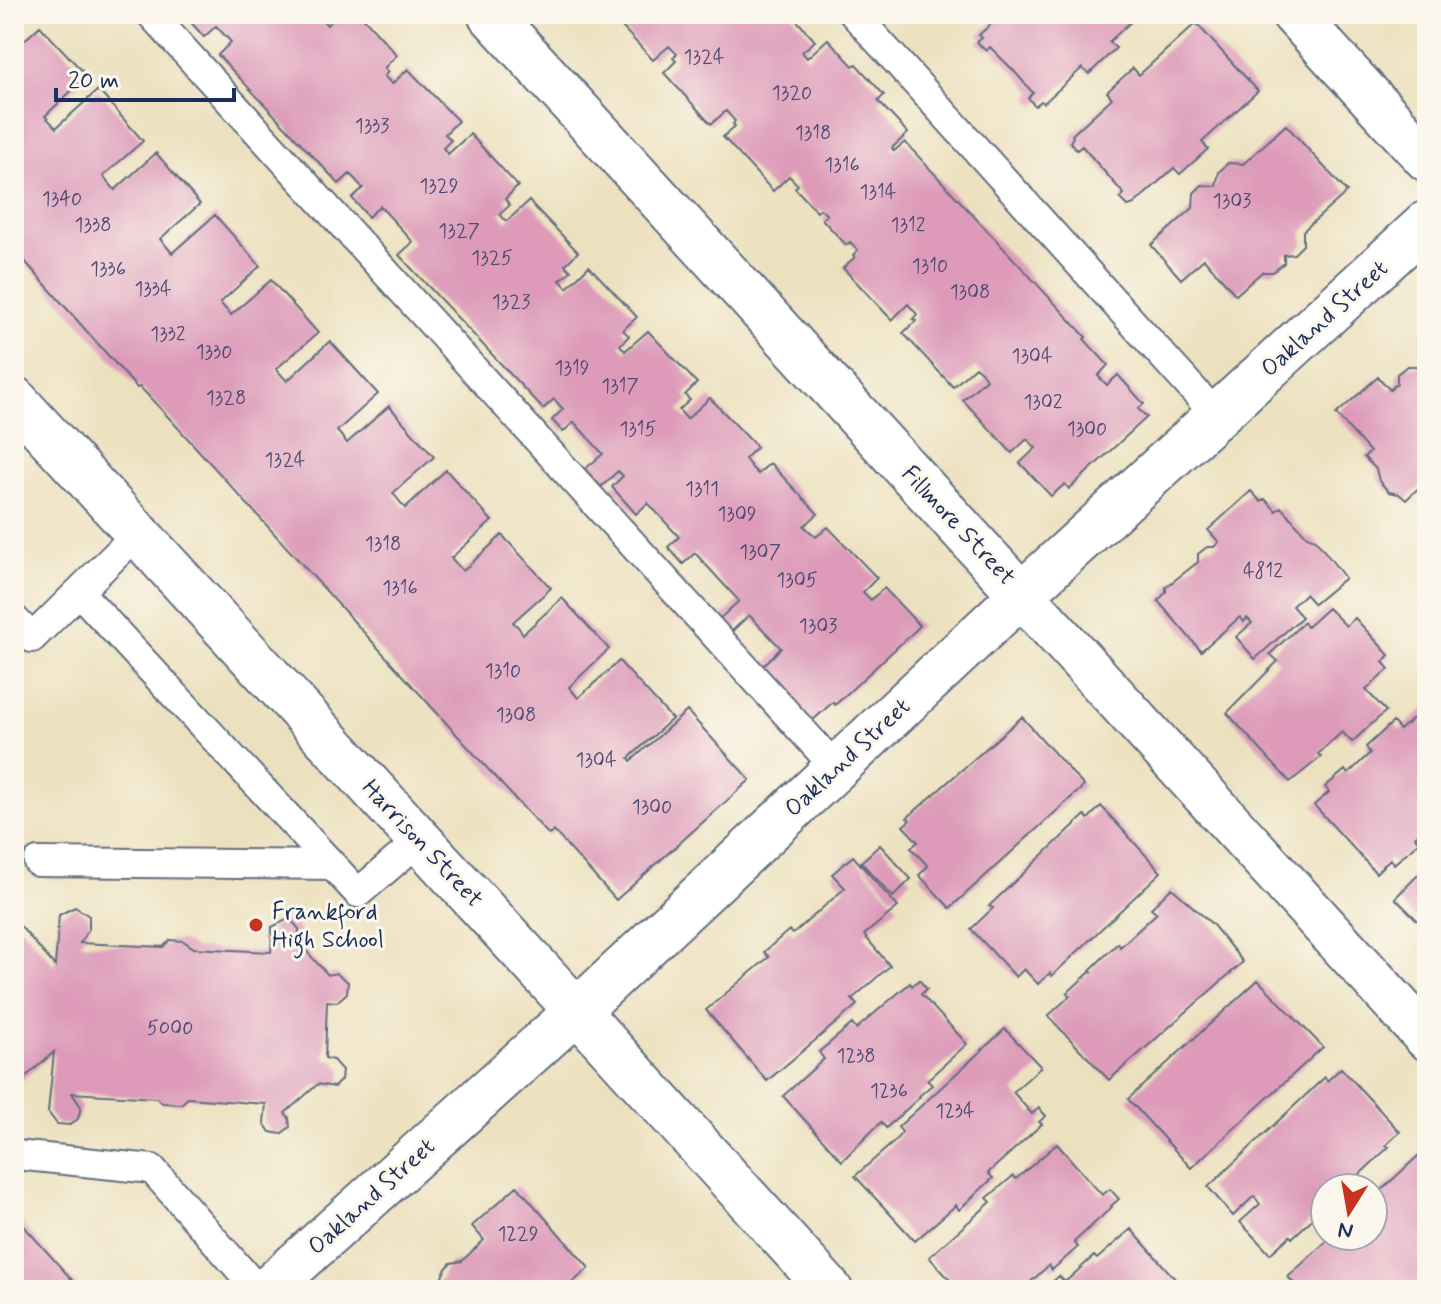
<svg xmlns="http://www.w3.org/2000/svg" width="1441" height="1304" font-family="Mynerve,sans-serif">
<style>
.building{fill:#dd9bb9}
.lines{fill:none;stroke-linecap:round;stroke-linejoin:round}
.service-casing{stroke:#646d80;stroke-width:32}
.minor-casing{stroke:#646d80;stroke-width:48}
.service{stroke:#fff;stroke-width:28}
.minor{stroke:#fff;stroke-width:44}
.poi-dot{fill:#c8321e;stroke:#fbf7ec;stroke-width:3}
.labels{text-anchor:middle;stroke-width:6;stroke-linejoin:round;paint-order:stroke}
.number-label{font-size:20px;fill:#4c4a75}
.street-label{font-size:24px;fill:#1b2f5e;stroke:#fbf7ec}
.poi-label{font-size:24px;fill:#1b2f5e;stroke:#fbf7ec;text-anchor:start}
</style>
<rect width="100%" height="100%" fill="#fbf7ec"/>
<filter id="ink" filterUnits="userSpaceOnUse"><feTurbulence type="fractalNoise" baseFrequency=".0125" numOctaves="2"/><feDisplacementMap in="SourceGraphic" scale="16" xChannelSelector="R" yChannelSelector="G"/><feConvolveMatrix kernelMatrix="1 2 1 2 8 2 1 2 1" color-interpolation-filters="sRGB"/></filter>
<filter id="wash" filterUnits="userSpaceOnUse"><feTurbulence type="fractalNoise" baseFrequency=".006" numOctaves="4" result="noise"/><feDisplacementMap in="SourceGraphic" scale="32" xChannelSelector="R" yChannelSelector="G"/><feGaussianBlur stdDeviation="1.8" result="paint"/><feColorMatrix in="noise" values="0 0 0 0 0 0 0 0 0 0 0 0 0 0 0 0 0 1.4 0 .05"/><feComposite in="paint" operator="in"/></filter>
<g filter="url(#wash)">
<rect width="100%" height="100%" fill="#ece1bf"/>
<g id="blocks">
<!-- building -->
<path class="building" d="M 194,14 L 324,14 L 320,17 L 327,25 L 339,14 L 360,14 L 397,55 L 384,68 L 388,72 L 384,76 L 392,84 L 408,69 L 458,121 L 445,134 L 451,140 L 443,148 L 448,154 L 470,134 L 518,186 L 505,199 L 510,205 L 500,214 L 504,219 L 507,221 L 529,201 L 578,252 L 565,265 L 571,271 L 560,280 L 567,288 L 589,266 L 637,317 L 623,330 L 629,336 L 620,345 L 625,351 L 648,331 L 697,383 L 685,395 L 690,400 L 679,410 L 687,419 L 710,398 L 757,447 L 745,459 L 753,469 L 758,474 L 770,463 L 818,514 L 804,526 L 816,537 L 828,527 L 877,578 L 863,592 L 871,600 L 884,588 L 920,626 L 835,705 L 833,702 L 812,721 L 761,668 L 781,648 L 749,615 L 729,634 L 717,621 L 739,601 L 695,553 L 683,564 L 668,547 L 679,537 L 648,503 L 636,514 L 612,487 L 623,476 L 618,471 L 601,487 L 585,469 L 603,454 L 574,422 L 563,432 L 552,420 L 563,409 L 554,399 L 543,409 L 399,255 L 413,242 L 380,206 L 368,217 L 352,198 L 363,188 L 350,174 L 339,184 L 218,55 L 231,42 L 216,26 L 204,37 L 188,19 Z
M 610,14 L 791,14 L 815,41 L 802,52 L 807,58 L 828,39 L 853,66 L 856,64 L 884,95 L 878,101 L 908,133 L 892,148 L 894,151 L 905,142 L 1086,337 L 1084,339 L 1108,365 L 1098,376 L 1107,385 L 1118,375 L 1144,404 L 1138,409 L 1147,417 L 1069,489 L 1065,484 L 1051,496 L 1020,463 L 1036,448 L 1027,439 L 1012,453 L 963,400 L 986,379 L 981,372 L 975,367 L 953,387 L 903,333 L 916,321 L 913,319 L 917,314 L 914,311 L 908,304 L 892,320 L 843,268 L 855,257 L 853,255 L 858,250 L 850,242 L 846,245 L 822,219 L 827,215 L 820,209 L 817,212 L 795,188 L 798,185 L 789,176 L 773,191 L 723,137 L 735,126 L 733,124 L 735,121 L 726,111 L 711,124 L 664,73 L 676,61 L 673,58 L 677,54 L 669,46 L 653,60 Z
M 1002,14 L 1139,14 L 1109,42 L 1116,48 L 1089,74 L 1082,68 L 1044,103 L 1041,101 L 1035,106 L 1028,98 L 1033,93 L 1014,71 L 990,47 L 986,51 L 977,42 L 982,38 L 979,35 Z
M 1196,23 L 1258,91 L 1202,142 L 1208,149 L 1180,174 L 1174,168 L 1134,204 L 1128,206 L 1120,198 L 1124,194 L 1082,146 L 1077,150 L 1070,142 L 1073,137 L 1072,135 L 1112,98 L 1107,92 L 1133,68 L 1139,75 Z
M 40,26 L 87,76 L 45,116 L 56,128 L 98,90 L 143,141 L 103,176 L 115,190 L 156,153 L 200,204 L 160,239 L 167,247 L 172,253 L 215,215 L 260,266 L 220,303 L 231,315 L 271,280 L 318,333 L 276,369 L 287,381 L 330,341 L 378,394 L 337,431 L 347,443 L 389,406 L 434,457 L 393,493 L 405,508 L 446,470 L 492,521 L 451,558 L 463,571 L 502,535 L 551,588 L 513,622 L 518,627 L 523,634 L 562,598 L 609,649 L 569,687 L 578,698 L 619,661 L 672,719 L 629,758 L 631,761 L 687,711 L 750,780 L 616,900 L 554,831 L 549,835 L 517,801 L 170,419 L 140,387 L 137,388 L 14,249 L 14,50 Z
M 1286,125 L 1347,192 L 1303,231 L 1303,245 L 1294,254 L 1284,255 L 1284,263 L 1273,272 L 1262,272 L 1236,295 L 1204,259 L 1181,279 L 1151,245 L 1193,208 L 1194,193 L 1202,185 L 1216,186 L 1219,172 L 1228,163 L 1243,164 Z
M 1427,357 L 1427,480 L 1406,500 L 1399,494 L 1389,492 L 1379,481 L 1376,469 L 1364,457 L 1370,452 L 1336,414 L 1378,377 L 1390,390 L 1397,383 L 1397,374 L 1407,366 L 1417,366 Z
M 1251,491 L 1261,502 L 1265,499 L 1276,511 L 1281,507 L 1307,536 L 1315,539 L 1345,578 L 1314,604 L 1305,594 L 1292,606 L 1302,617 L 1255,659 L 1236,637 L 1252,623 L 1247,618 L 1244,622 L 1240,617 L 1201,651 L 1158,601 L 1166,592 L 1166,587 L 1198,562 L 1198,554 L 1207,547 L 1214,547 L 1219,542 L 1208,530 Z
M 1328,608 L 1346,626 L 1355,618 L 1389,655 L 1383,662 L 1389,669 L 1366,690 L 1386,711 L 1352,742 L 1342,732 L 1318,754 L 1321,757 L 1290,782 L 1227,713 L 1278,661 L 1270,654 L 1304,622 L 1307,627 Z
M 1427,706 L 1427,827 L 1415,837 L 1419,842 L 1394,864 L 1390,859 L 1376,873 L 1314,805 L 1329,792 L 1325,787 L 1345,770 L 1348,774 L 1370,753 L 1366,747 L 1393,722 L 1400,730 Z
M 1022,717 L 1084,786 L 950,908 L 919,875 L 928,866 L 911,848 L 918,842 L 903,826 L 910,820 L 907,818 Z
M 1101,806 L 1161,872 L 1052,976 L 1050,973 L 1038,984 L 1024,969 L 1016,977 L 971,929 L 993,908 L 989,906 L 1085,815 L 1088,819 Z
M 880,845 L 911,879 L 893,897 L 861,862 Z
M 853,856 L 898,907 L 864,935 L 890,966 L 852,999 L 857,1005 L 767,1081 L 706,1010 L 769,957 L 764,952 L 789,930 L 793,934 L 845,888 L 832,874 Z
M 1427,866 L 1427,930 L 1395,898 Z
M 1172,888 L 1213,925 L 1243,962 L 1109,1080 L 1048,1016 L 1070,996 L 1067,993 L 1090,972 L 1093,973 L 1090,970 L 1118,943 L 1120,947 L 1157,913 L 1151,908 Z
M 75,907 L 89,916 L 89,929 L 80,943 L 163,947 L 170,940 L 183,941 L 194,948 L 271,952 L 272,927 L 286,920 L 294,923 L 299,929 L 298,942 L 328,975 L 336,973 L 348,982 L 347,993 L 337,1002 L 327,1001 L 325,1058 L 333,1060 L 342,1070 L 341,1080 L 334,1087 L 318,1084 L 285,1113 L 289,1118 L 290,1127 L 281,1134 L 270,1132 L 264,1123 L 266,1104 L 188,1098 L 181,1104 L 163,1103 L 156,1098 L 72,1093 L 81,1107 L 78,1119 L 70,1125 L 57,1124 L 48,1112 L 54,1052 L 14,1087 L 14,919 L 55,966 L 59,915 Z
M 919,980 L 927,989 L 921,994 L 967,1044 L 927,1080 L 932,1085 L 919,1096 L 920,1097 L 886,1128 L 881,1122 L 842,1161 L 783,1096 L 824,1059 L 819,1052 L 852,1024 L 856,1029 L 910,983 L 912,986 Z
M 1258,980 L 1323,1047 L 1191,1168 L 1128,1099 Z
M 1005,1029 L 1041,1067 L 1013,1092 L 1032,1114 L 1039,1108 L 1046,1116 L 1039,1122 L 1042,1124 L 988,1173 L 993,1178 L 959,1210 L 956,1205 L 915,1241 L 855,1176 L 895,1141 L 902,1132 L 898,1127 Z
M 1341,1068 L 1400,1132 L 1386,1145 L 1389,1147 L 1345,1188 L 1325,1188 L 1325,1207 L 1292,1238 L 1290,1236 L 1270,1254 L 1240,1222 L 1260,1204 L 1254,1196 L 1233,1216 L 1208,1187 L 1325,1077 L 1327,1081 Z
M 1057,1144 L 1102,1195 L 1110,1189 L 1119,1199 L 1111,1206 L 1112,1207 L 1074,1242 L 1078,1247 L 1052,1270 L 1049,1265 L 1022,1290 L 959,1290 L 929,1257 L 991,1202 L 987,1198 L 1013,1176 L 1016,1179 Z
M 1419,1155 L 1427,1164 L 1427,1275 L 1411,1290 L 1300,1290 L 1288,1277 L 1332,1236 L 1373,1236 L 1373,1198 Z
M 517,1186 L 589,1268 L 564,1290 L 429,1290 L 441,1279 L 445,1270 L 451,1263 L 462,1261 L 484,1240 L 472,1226 Z
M 14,1215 L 81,1290 L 14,1290 Z
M 1131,1229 L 1184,1289 L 1183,1290 L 1043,1290 L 1059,1276 L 1065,1282 L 1094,1256 L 1097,1259 Z"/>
</g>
</g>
<g filter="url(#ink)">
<use href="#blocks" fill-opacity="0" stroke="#646d80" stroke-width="2"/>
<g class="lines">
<!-- service casing -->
<g class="service-casing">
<path id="service" d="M 151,14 L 836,768
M 854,14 L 1217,416
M 79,592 L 358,893 L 420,840
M 14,619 L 32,638 L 138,533
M 38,862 L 332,865
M 16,1155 L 152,1169 L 258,1290"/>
</g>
<!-- minor casing -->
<g class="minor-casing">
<path id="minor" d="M 490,14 L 1427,1038
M 1294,14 L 1427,159
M 14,399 L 577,1011 L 830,1290
M 267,1290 L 577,1011 L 1022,594 L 1427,223"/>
</g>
<!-- service -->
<use href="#service" class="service"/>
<!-- minor -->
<use href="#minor" class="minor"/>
</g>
</g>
<!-- markers -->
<circle class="poi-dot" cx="256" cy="925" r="8"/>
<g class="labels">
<!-- number labels -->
<g class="number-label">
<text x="704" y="63">1324</text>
<text x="792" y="99">1320</text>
<text x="372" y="132">1333</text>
<text x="813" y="139">1318</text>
<text x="842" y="171">1316</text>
<text x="439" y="192">1329</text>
<text x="878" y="198">1314</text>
<text x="62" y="205">1340</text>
<text x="1232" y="207">1303</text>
<text x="93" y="231">1338</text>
<text x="908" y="231">1312</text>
<text x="459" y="237">1327</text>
<text x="492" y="264">1325</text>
<text x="930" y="272">1310</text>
<text x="108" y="275">1336</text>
<text x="153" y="295">1334</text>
<text x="970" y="298">1308</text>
<text x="511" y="308">1323</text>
<text x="168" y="340">1332</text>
<text x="214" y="358">1330</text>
<text x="1032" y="362">1304</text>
<text x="572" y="374">1319</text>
<text x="620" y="392">1317</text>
<text x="226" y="404">1328</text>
<text x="1043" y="408">1302</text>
<text x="638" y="435">1315</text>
<text x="1087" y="435">1300</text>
<text x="285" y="466">1324</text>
<text x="702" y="495">1311</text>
<text x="737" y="520">1309</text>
<text x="383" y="550">1318</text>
<text x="760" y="558">1307</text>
<text x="1263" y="577">4812</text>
<text x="797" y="586">1305</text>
<text x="400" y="594">1316</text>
<text x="818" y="632">1303</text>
<text x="503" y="677">1310</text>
<text x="516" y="721">1308</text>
<text x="596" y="766">1304</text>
<text x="652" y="813">1300</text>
<text x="170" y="1034">5000</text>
<text x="856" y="1062">1238</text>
<text x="889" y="1097">1236</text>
<text x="955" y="1117">1234</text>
<text x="518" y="1240">1229</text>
</g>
<!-- street labels -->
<g class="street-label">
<text transform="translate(1324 318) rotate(-42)" y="8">Oakland Street</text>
<text transform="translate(959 525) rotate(47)" y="8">Fillmore Street</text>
<text transform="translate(847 757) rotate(-43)" y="8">Oakland Street</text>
<text transform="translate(423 843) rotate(47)" y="8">Harrison Street</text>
<text transform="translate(371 1196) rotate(-42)" y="8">Oakland Street</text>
</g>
<!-- poi labels -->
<g class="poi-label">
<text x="272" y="919">Frankford<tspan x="272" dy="28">High School</tspan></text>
</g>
</g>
<!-- margin -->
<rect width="1441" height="1304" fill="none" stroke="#fbf7ec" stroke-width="48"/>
<!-- north arrow -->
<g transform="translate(1349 1212) rotate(191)"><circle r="38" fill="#fbf7ec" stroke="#a1a7b3" stroke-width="2"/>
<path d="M0-6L14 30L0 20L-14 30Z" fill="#c8321e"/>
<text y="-12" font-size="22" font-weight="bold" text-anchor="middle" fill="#1b2f5e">N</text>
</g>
<!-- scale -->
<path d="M56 88v12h178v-12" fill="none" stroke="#1b2f5e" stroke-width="4"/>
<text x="68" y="88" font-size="24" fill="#1b2f5e" stroke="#fbf7ec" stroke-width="6" paint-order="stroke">20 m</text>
</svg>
